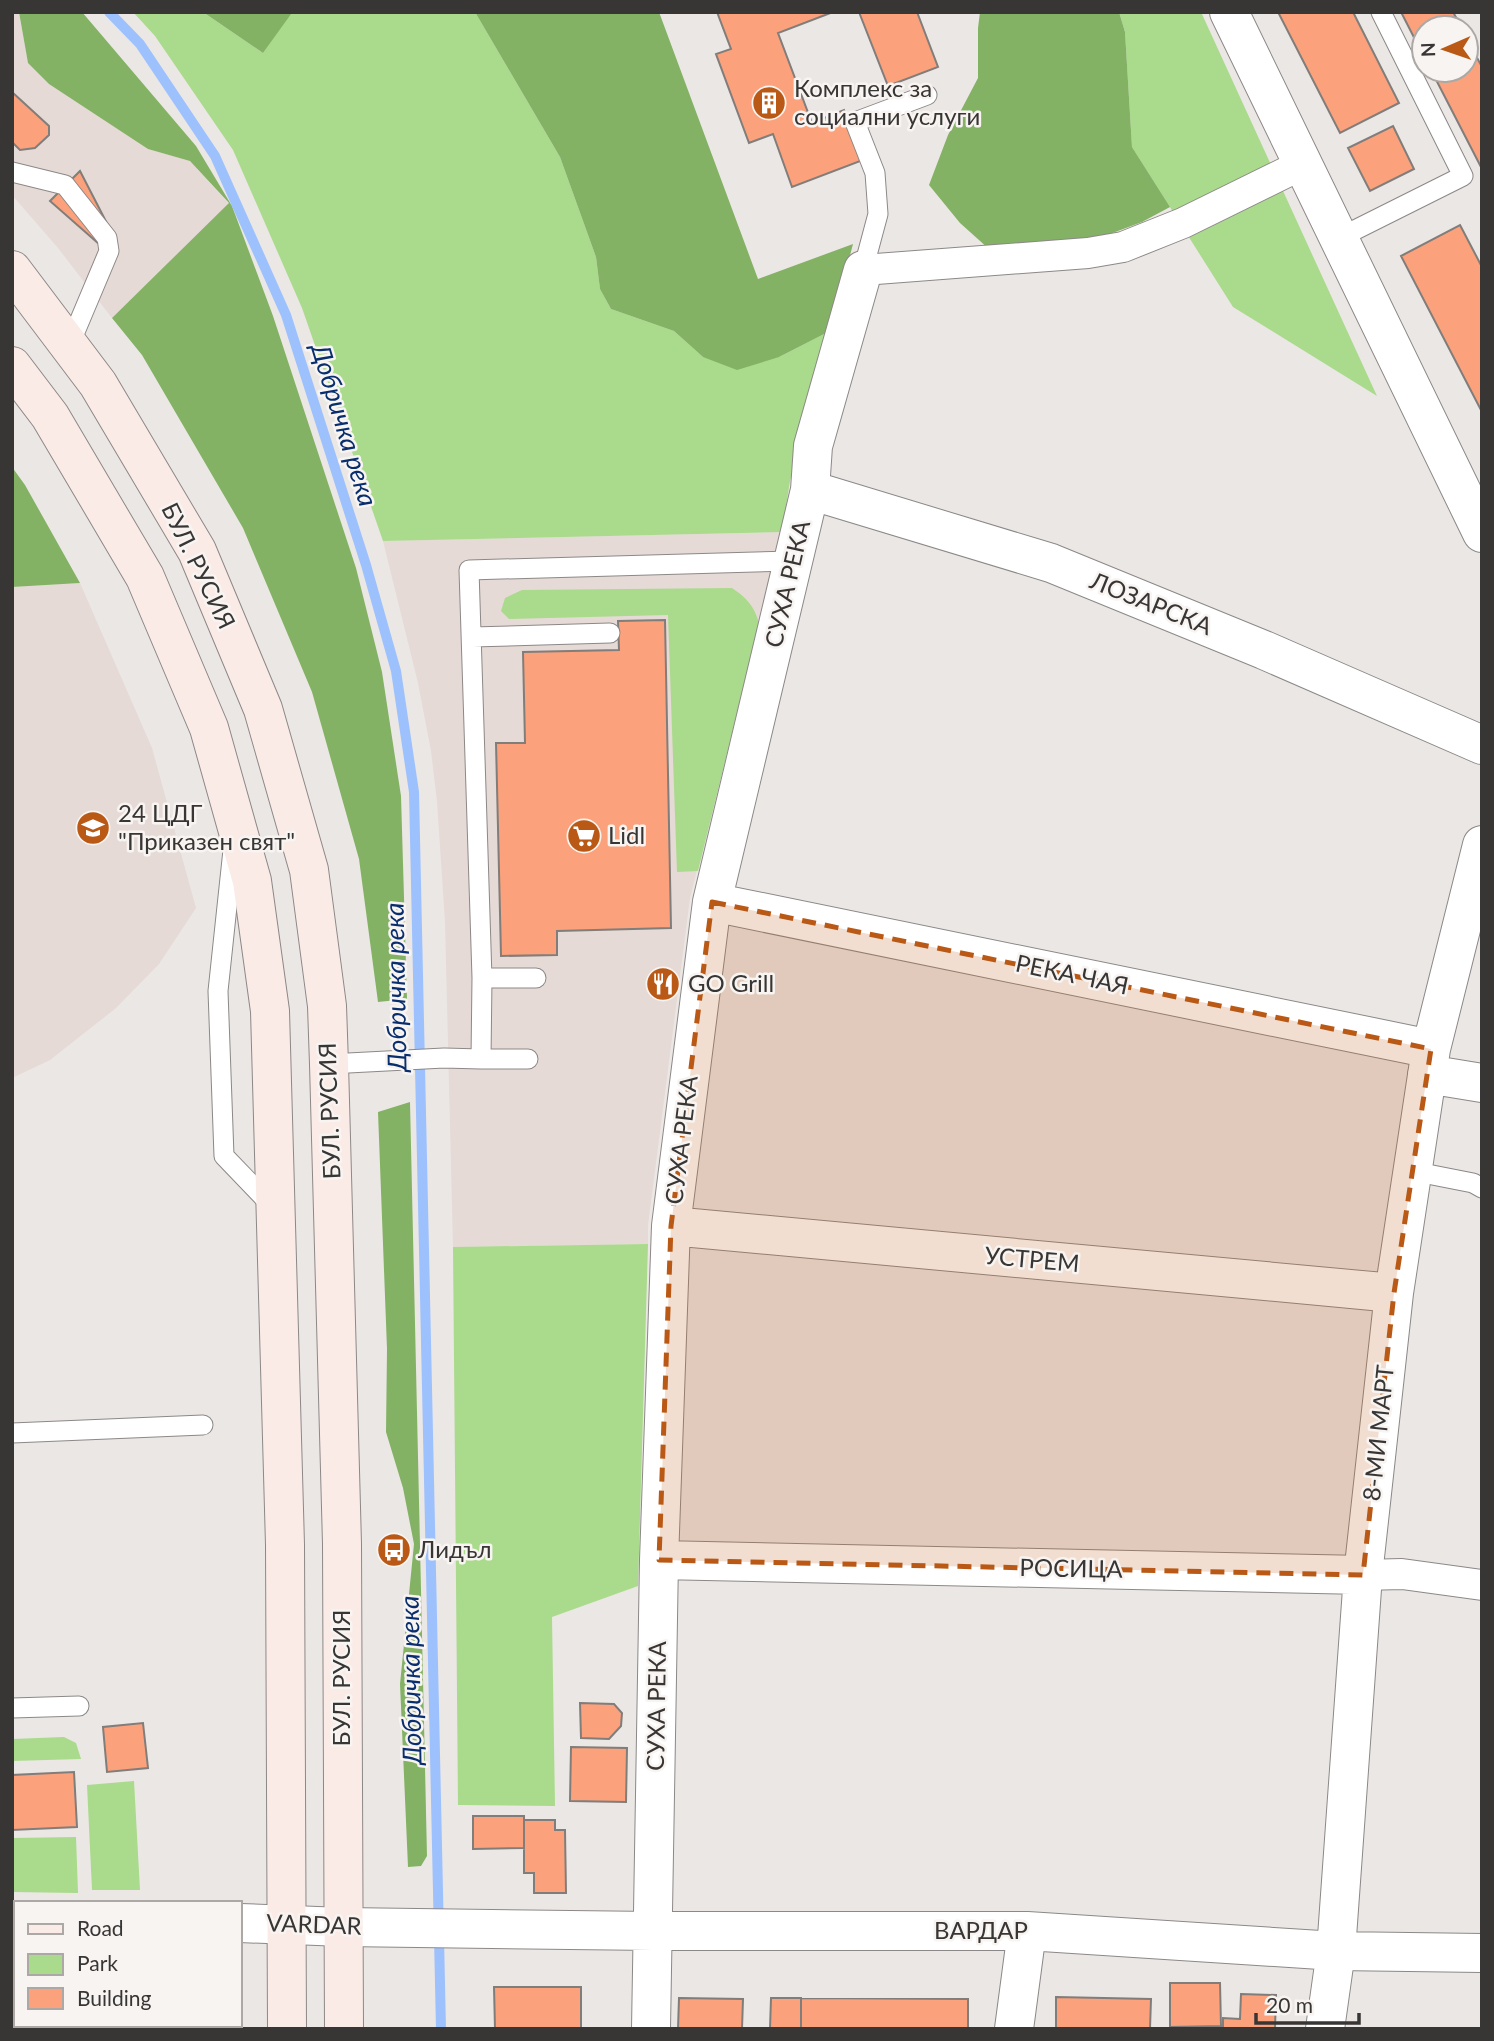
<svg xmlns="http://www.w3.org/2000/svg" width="1494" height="2041" font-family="Lato,sans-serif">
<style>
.built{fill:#e5dad5}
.green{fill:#aada8c}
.forest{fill:#83b264}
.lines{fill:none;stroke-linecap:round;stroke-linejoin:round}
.stream{stroke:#9dc1fd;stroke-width:10}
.building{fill:#fba27c;stroke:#807d7b;stroke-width:2}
.service-casing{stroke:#8c8887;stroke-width:21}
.pedestrian-casing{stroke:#8c8887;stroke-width:32}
.minor-casing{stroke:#8c8887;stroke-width:40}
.secondary-casing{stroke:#8c8887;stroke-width:40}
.service{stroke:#fff;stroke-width:19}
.pedestrian{stroke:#fff;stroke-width:30}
.minor{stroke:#fff;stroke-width:38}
.secondary{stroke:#fbebe6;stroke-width:38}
.marked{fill:#b95915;fill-opacity:0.2;stroke:#b95915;stroke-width:5;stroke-dasharray:14 9;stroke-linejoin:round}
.labels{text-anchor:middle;stroke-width:5;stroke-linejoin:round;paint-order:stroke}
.poi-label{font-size:24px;fill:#383635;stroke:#f8f4f2;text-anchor:start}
.street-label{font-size:24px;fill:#383635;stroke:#f8f4f2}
.water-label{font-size:26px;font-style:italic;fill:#092e6e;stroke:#f8f4f2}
</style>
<rect width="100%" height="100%" fill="#ebe7e5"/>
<!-- built -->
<path class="built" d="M 12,12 L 19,12 L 28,63 L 148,149 L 190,161 L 229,204 L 112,318 L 58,248 L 12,195 Z
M 782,532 L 690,898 L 648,1225 L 648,1244 L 453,1247 L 445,922 L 437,801 L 431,751 L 418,683 L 383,541 Z
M 80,583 L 152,748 L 196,908 L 159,964 L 116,1008 L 50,1060 L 12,1078 L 12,587 Z"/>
<!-- green -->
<path class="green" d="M 133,12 L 203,12 L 263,53 L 291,12 L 475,12 L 560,157 L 596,257 L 600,289 L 611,309 L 674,331 L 703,357 L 779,357 L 830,331 L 790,481 L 782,532 L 383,541 L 302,308 L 233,150 L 155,36 Z
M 1119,12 L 1201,12 L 1377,396 L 1233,307 L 1132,147 L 1125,32 Z
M 732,588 C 747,598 754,606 759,623 L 698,871 L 677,872 L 668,615 L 509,619 L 501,611 L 505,598 L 522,590 Z
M 648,1244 L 638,1586 L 552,1617 L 555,1806 L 458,1805 L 453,1247 Z
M 64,1737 L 76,1743 L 81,1759 L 12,1761 L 12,1739 Z
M 134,1781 L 140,1890 L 92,1890 L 87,1785 Z
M 76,1837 L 78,1893 L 12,1892 L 12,1838 Z"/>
<!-- forest -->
<path class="forest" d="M 19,12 L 82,12 L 196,146 L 232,206 L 273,316 L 356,568 L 382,672 L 401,796 L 407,999 L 378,1002 L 359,859 L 312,692 L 243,528 L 142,355 L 112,318 L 229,203 L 190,161 L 148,149 L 49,84 L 28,63 Z
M 203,12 L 290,12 L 291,14 L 263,53 Z
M 475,12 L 659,12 L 758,279 L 853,244 L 830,331 L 779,357 L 737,370 L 703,357 L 674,331 L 611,309 L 600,289 L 596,257 L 560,157 Z
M 980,12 L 1119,12 L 1125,32 L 1132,147 L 1170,207 L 1142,222 L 1099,238 L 989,249 L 960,223 L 929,185 L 948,135 L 978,78 L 978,28 Z
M 12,467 L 25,485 L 80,583 L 12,587 Z
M 410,1102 L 427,1856 L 421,1866 L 408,1867 L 400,1684 L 414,1544 L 403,1488 L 386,1432 L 387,1349 L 378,1112 Z"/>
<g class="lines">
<!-- stream -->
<path class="stream" d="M 109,12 L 140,44 L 215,156 L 286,315 L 366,565 L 396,671 L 414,792 L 441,2029"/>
</g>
<!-- building -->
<path class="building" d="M 717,12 L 833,12 L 778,33 L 812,123 L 844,110 L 863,160 L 792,187 L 773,134 L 749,143 L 716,54 L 731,49 Z
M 859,12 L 917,12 L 938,67 L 888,86 Z
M 1278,12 L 1353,12 L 1399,103 L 1340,133 Z
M 1401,12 L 1453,12 L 1462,28 L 1424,28 L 1424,57 Z
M 1466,37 L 1482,67 L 1482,169 L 1431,70 L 1466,70 Z
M 12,92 L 49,126 L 49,135 L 35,148 L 20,150 L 12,142 Z
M 1393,126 L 1414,169 L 1370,191 L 1348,148 Z
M 80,171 L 112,233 L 100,245 L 50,201 Z
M 1460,225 L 1482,267 L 1482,412 L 1401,256 Z
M 665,620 L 671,928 L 557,931 L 557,955 L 501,956 L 496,743 L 525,743 L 523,652 L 619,650 L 618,621 Z
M 580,1703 L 614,1704 L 622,1713 L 621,1726 L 609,1739 L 581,1738 Z
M 143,1723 L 148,1768 L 107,1772 L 103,1727 Z
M 571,1747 L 627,1748 L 626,1802 L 570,1801 Z
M 74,1772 L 77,1827 L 12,1830 L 12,1775 Z
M 473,1816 L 524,1816 L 524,1848 L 473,1849 Z
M 524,1820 L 555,1820 L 555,1830 L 565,1830 L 566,1893 L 534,1893 L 534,1873 L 524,1873 Z
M 1170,1983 L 1220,1983 L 1221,2026 L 1170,2027 Z
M 494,1987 L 581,1987 L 581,2029 L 495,2029 Z
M 1241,1994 L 1276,1995 L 1275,2029 L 1223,2029 L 1223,2018 L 1240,2019 Z
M 1056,1997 L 1151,1999 L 1150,2029 L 1056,2029 Z
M 679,1998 L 743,1999 L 742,2029 L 678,2029 Z
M 771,1998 L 801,1998 L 801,2029 L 770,2029 Z
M 801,1998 L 968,1999 L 968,2029 L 801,2029 Z"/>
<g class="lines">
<!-- service casing -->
<g class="service-casing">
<path id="service" d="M 12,172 L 65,185 L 107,238 L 109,251 L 69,346
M 1339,238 L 1463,176 L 1381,12
M 863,270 L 878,214 L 875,173 L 855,122 L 927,95
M 472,637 L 610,633
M 233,850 L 218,991 L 224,1156 L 274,1208
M 482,978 L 536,978
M 481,1059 L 528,1059
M 329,1064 L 444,1058 L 481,1059 L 482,978 L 469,570 L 793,561
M 1412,1171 L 1473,1183 L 1482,1188
M 12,1433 L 203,1425
M 12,1708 L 79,1706"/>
</g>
<!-- pedestrian casing -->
<g class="pedestrian-casing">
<path id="pedestrian" d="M 863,270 L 1088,253 L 1123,247 L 1183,223 L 1303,164
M 1363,1575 L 1402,1574 L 1482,1585"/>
</g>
<!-- minor casing -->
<g class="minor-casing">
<path id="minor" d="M 1229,12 L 1482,533
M 810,490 L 1051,563 L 1264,650 L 1482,745
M 712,902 L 1431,1049
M 1427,1074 L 1482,1083
M 671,1226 L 1394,1293
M 659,1560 L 1363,1575
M 12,1921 L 16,1921
M 240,1923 L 343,1927 L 653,1931 L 1027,1931 L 1336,1951 L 1482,1953
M 51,2029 L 52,2025
M 651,2029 L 659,1560 L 671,1226 L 712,902 L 810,490 L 813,446 L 863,270
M 1014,2029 L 1027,1931
M 1325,2029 L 1336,1951 L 1363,1575 L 1394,1293 L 1431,1049 L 1482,845"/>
</g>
<!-- secondary casing -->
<g class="secondary-casing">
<path id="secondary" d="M 12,270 L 98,384 L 197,551 L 263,709 L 309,870 L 327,1006 L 329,1064 L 342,1544 L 344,2029
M 12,366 L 50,416 L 145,577 L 209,728 L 252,881 L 270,1011 L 285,1545 L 287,2029"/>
</g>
<!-- service -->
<use href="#service" class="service"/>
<!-- pedestrian -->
<use href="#pedestrian" class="pedestrian"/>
<!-- minor -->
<use href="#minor" class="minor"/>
<!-- secondary -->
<use href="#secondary" class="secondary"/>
</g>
<!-- marked area -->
<path class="marked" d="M 712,902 L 1431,1049 L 1394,1293 L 1363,1575 L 659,1560 L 671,1226 Z"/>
<!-- icons -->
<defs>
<g id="building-disc" transform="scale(1.75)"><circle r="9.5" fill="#b95915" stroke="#f8f4f2"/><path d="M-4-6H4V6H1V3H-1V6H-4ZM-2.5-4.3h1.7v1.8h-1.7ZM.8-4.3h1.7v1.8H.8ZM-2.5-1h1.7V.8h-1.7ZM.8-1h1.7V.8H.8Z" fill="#fff"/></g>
<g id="school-disc" transform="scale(1.75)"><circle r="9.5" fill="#b95915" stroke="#f8f4f2"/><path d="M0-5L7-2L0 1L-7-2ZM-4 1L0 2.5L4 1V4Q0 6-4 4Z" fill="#fff"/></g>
<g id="supermarket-disc" transform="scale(1.75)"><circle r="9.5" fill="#b95915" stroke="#f8f4f2"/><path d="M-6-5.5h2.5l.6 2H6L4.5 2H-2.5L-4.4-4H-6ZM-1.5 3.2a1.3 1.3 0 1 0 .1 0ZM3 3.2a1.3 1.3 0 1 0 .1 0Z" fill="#fff"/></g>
<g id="restaurant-disc" transform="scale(1.75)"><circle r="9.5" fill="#b95915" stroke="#f8f4f2"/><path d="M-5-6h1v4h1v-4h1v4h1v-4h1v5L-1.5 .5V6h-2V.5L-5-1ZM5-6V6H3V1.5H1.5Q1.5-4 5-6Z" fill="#fff"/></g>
<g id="bus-disc" transform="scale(1.75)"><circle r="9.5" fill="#b95915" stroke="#f8f4f2"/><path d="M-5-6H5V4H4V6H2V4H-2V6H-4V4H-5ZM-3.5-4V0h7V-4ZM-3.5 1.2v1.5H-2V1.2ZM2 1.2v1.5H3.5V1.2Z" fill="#fff"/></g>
</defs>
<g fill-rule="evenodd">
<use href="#building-disc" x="769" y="103"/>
<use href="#school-disc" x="93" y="828"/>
<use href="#supermarket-disc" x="584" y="836"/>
<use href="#restaurant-disc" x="663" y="984"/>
<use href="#bus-disc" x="394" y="1550"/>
</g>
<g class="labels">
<!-- poi labels -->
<g class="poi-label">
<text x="794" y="97">Комплекс за<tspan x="794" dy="28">социални услуги</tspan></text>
<text x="118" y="822">24 ЦДГ<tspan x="118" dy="28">"Приказен свят"</tspan></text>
<text x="608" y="844">Lidl</text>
<text x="688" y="992">GO Grill</text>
<text x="418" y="1558">Лидъл</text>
</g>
<!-- street labels -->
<g class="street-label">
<text transform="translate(198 566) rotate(64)" y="8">БУЛ. РУСИЯ</text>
<text transform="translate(788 584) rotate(-77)" y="8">СУХА РЕКА</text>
<text transform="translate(1151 604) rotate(22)" y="8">ЛОЗАРСКА</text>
<text transform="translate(1072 975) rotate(12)" y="8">РЕКА ЧАЯ</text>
<text transform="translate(330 1111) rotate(-92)" y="8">БУЛ. РУСИЯ</text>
<text transform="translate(682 1140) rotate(-83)" y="8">СУХА РЕКА</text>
<text transform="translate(1032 1260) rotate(5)" y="8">УСТРЕМ</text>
<text transform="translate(1379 1433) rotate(-84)" y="8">8-МИ МАРТ</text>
<text transform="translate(1071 1569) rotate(1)" y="8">РОСИЦА</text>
<text transform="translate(342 1678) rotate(-90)" y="8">БУЛ. РУСИЯ</text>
<text transform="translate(657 1706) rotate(-89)" y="8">СУХА РЕКА</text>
<text transform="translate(314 1925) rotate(2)" y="8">VARDAR</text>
<text x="981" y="1939">ВАРДАР</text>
</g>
<!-- water labels -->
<g class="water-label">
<text transform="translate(344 425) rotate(73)" y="9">Добричка река</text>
<text transform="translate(396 987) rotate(-91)" y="9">Добричка река</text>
<text transform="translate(411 1680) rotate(-91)" y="9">Добричка река</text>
</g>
</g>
<!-- border -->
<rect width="1494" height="2041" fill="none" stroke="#383635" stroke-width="28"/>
<!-- legend -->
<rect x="14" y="1901" width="228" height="126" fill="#f8f4f2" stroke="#aba8a6" stroke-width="2"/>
<rect x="28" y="1924" width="35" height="10" fill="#fbebe6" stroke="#aba8a6" stroke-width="2"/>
<text x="77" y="1936" font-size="21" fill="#383635">Road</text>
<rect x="28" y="1954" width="35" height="21" fill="#aada8c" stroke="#aba8a6" stroke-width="2"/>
<text x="77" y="1971" font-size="21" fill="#383635">Park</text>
<rect x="28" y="1988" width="35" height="21" fill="#fba27c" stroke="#aba8a6" stroke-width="2"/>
<text x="77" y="2006" font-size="21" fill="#383635">Building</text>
<!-- north arrow -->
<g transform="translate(1445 49) rotate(268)"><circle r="33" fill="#f8f4f2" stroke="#aba8a6" stroke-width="2"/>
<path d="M0-5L12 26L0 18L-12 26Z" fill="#b95915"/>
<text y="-10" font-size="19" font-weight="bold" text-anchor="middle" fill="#383635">N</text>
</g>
<!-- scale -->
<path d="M1256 2013v10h103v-10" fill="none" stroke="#383635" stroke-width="3.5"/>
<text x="1266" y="2013" font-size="21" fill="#383635" stroke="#f8f4f2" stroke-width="5" paint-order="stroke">20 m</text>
</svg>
